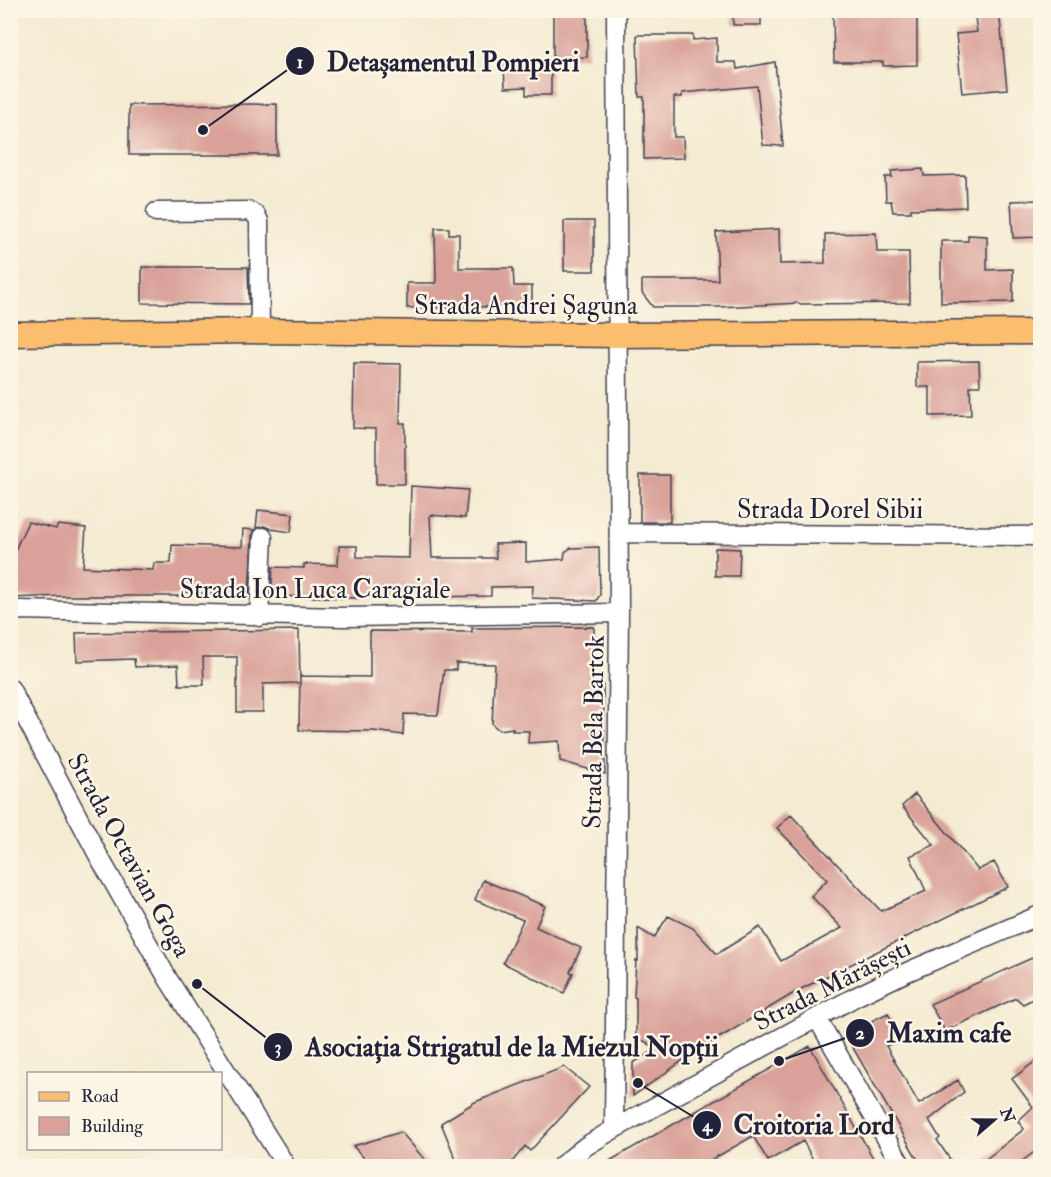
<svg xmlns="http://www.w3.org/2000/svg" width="1051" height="1177" font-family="'IM FELL Double Pica',serif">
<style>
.building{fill:#d9a199}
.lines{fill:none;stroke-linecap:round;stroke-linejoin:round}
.minor-casing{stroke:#424052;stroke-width:21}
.major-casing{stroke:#424052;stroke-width:27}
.minor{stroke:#fff;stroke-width:18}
.major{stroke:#fbbd6e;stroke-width:24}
.labels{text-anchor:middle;stroke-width:5;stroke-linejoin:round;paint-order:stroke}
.street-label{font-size:26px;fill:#22223b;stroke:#fcf5e5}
.leader{fill:none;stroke:#22223b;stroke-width:2}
.callout-dot{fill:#22223b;stroke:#fcf5e5;stroke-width:2}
.mark-label{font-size:18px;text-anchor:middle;font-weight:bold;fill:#fff}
.callout-label{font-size:27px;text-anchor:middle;font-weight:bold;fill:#22223b;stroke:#fcf5e5;stroke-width:5;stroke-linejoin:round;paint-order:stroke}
</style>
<rect width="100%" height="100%" fill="#fcf5e5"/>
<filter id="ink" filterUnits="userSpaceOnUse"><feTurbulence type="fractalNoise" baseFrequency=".0167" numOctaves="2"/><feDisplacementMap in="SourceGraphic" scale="12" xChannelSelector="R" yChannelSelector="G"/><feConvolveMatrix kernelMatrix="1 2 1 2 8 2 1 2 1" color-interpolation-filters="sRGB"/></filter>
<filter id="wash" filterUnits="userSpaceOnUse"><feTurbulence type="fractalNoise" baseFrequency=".008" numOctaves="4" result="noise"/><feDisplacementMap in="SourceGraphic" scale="24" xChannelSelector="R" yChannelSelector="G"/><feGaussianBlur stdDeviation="1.35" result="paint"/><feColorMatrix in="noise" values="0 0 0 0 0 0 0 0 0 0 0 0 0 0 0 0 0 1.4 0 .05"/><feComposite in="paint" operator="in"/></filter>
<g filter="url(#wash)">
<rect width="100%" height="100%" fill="#f4ebd2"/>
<g id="blocks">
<!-- building -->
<path class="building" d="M 553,10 L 587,10 L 587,57 L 553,58 Z
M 733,10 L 761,10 L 761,25 L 733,25 Z
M 833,10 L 917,10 L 917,65 L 883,66 L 883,62 L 834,62 Z
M 974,10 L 999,10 L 1007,89 L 962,93 L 956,34 L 977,32 Z
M 637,35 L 693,35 L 693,40 L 717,38 L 717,62 L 736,62 L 737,69 L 775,62 L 783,146 L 763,145 L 757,86 L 682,93 L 682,97 L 674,97 L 674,137 L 683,137 L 684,158 L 644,159 L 644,97 L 639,97 Z
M 551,62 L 551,95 L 526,95 L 526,87 L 505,88 L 504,63 Z
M 277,104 L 277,155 L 129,155 L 129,105 Z
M 923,169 L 924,176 L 965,175 L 966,207 L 911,209 L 911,212 L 893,212 L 891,201 L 886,201 L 885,177 L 892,177 L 891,171 Z
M 1041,200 L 1041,237 L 1013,238 L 1011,201 Z
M 564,221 L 594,221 L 594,271 L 564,271 Z
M 435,228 L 449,228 L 449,234 L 459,234 L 459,268 L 513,268 L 514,286 L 532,286 L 532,306 L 407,308 L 407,283 L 436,283 Z
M 779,229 L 780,264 L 825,263 L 825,234 L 876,233 L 877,252 L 909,252 L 910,303 L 799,304 L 799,303 L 719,307 L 653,307 L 642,293 L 642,280 L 718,280 L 716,232 Z
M 968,235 L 987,236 L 987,270 L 1013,269 L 1013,302 L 941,303 L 941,241 L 968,241 Z
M 142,267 L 248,267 L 249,304 L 142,303 Z
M 979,361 L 980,386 L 970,386 L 971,415 L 930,416 L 930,387 L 917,387 L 917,362 Z
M 354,363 L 401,364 L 400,423 L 405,423 L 405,484 L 376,484 L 376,429 L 353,428 Z
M 640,475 L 670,475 L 670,522 L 640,522 Z
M 411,486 L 468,490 L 465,518 L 430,515 L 432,558 L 496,558 L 495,544 L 526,543 L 526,562 L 564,559 L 565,552 L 571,548 L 599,547 L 600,595 L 596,601 L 532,598 L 533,586 L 491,587 L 491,596 L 356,598 L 271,596 L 273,567 L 304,568 L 304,564 L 338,565 L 339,546 L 357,546 L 357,557 L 409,558 Z
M 258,510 L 293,514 L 291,532 L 271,529 L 264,526 L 256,528 Z
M 28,522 L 56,529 L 58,525 L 86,528 L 83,567 L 153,570 L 154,563 L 171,563 L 172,545 L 242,547 L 243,529 L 255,530 L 252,536 L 249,596 L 184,592 L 183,596 L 64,596 L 10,598 L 10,561 Z
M 715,548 L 740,549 L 739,576 L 715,576 Z
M 594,627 L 594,682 L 603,685 L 605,774 L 560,761 L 559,741 L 528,743 L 529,731 L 512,731 L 513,728 L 499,730 L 492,724 L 495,664 L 456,663 L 456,670 L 444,670 L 438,715 L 404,714 L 403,735 L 374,731 L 299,730 L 300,676 L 370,677 L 370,631 L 472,632 L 472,628 Z
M 299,630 L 300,683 L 263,684 L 263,712 L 237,712 L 237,657 L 203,657 L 204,685 L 179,685 L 178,665 L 135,667 L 134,659 L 77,661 L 76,633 Z
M 915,794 L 978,870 L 994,862 L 1008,887 L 799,990 L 724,1035 L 688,1054 L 689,1056 L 633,1096 L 633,1063 L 657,1049 L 636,1036 L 636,998 L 634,997 L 636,960 L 638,961 L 638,928 L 654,938 L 668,916 L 693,928 L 717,954 L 760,927 L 781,961 L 842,928 L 811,896 L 827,880 L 777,828 L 791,815 L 881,911 L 926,891 L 910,856 L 934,845 L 902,806 Z
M 483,880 L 545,906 L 536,927 L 581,948 L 570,972 L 573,973 L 564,993 L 503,963 L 523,920 L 475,900 Z
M 1041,954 L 1041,995 L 1023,1004 L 1016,998 L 945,1031 L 930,1004 Z
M 888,1013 L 900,1039 L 886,1046 L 919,1104 L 958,1080 L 964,1092 L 929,1120 L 940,1138 L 937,1140 L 955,1167 L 922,1167 L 849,1041 L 857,1028 Z
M 810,1046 L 878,1167 L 817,1167 L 803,1141 L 768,1161 L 753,1136 L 699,1167 L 599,1167 Z
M 1041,1057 L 1041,1147 L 1014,1167 L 976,1167 L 1024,1129 L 1018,1121 L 1033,1107 L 1012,1079 Z
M 564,1067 L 589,1087 L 530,1151 L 525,1146 L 508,1167 L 459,1167 L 441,1123 L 475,1102 Z
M 401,1132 L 431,1167 L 372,1167 L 353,1146 Z"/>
</g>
</g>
<g filter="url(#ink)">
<use href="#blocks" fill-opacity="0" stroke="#424052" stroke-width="1.5"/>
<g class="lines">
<!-- minor casing -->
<g class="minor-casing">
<path id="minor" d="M 156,212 L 249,211 L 256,215 L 259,221 L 260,331
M 619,533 L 1040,536
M 10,611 L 18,610 L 345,617 L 619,613
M 259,617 L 263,537
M 10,688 L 98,855 L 168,979 L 286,1166
M 817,1018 L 902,1166
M 614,1129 L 619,613 L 616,10
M 561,1166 L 586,1146 L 614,1129 L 855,997 L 907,972 L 1040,915"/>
</g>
<!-- major casing -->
<g class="major-casing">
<path id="major" d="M 10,334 L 260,331 L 618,335 L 1040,332"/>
</g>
<!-- minor -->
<use href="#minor" class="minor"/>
<!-- major -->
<use href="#major" class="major"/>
</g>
</g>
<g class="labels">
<!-- street labels -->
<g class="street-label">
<text x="526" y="314">Strada Andrei Șaguna</text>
<text x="830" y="518">Strada Dorel Sibii</text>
<text x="315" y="598">Strada Ion Luca Caragiale</text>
<text transform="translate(593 732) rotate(-89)" y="9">Strada Bela Bartok</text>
<text transform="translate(130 855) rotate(61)" y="9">Strada Octavian Goga</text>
<text transform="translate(832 984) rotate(-27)" y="9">Strada Mărășești</text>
</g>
</g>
<!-- callouts -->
<path class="leader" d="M203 130L300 61M779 1061L860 1033M197 984L278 1047M638 1083L707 1125"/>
<g class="callout-dot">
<circle cx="203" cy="130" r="6"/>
<circle cx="779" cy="1061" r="6"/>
<circle cx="197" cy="984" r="6"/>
<circle cx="638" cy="1083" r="6"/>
<circle cx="300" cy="61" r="15"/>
<circle cx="860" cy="1033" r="15"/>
<circle cx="278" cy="1047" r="15"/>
<circle cx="707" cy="1125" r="15"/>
</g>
<g class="mark-label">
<text x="300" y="68">1</text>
<text x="860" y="1039">2</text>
<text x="278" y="1053">3</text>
<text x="707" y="1131">4</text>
</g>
<g class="callout-label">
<text x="453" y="71">Detașamentul Pompieri</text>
<text x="949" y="1042">Maxim cafe</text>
<text x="512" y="1056">Asociația Strigatul de la Miezul Nopții</text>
<text x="814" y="1134">Croitoria Lord</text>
</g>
<!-- margin -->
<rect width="1051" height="1177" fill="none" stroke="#fcf5e5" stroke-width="36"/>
<!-- legend -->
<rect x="27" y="1072" width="195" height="78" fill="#fcf5e5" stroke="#a5a1a1" stroke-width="1.5"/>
<rect x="39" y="1092" width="30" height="9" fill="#fbbd6e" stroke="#a5a1a1" stroke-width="1.5"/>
<text x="81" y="1102" font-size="18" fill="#22223b">Road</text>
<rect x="39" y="1117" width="30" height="18" fill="#d9a199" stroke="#a5a1a1" stroke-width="1.5"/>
<text x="81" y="1132" font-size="18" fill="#22223b">Building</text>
<!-- north arrow -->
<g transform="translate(994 1120) rotate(70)" stroke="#fcf5e5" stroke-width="4.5" paint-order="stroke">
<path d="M0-4.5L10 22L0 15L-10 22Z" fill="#22223b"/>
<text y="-9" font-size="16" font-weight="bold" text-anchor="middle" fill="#22223b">N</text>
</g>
</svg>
